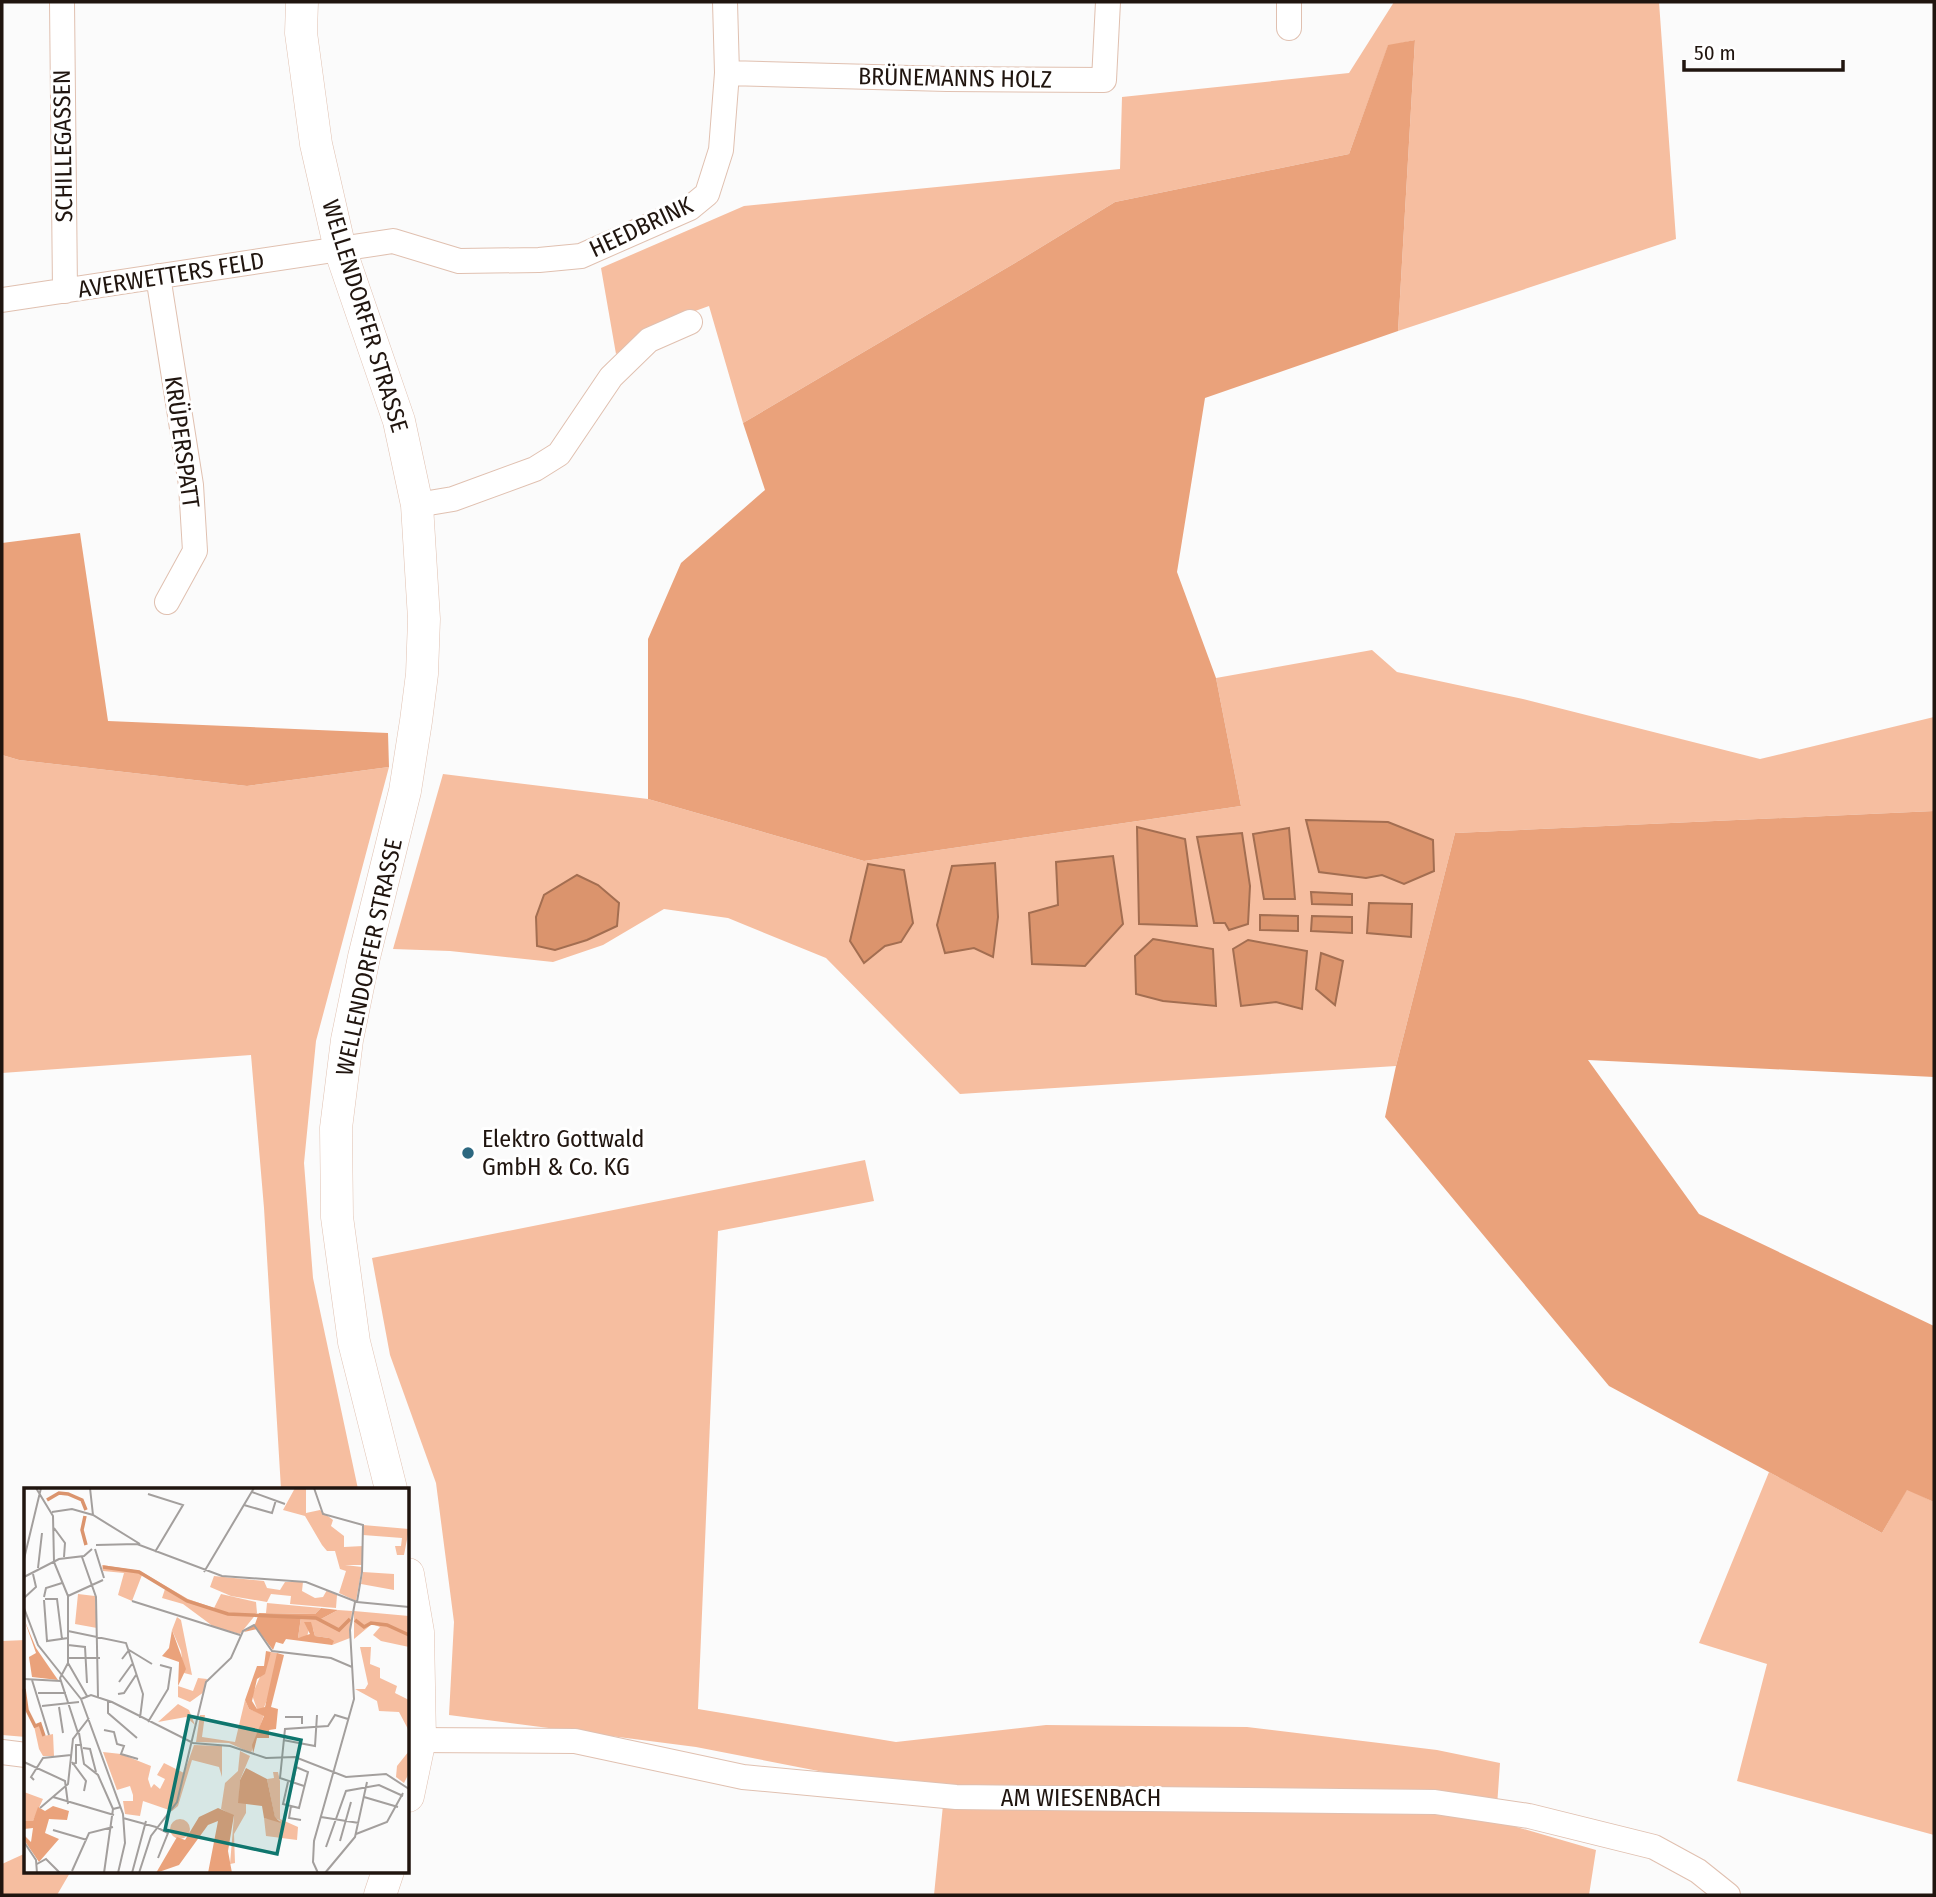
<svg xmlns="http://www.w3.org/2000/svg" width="1936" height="1897" font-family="'Fira Sans Condensed',sans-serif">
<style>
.green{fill:#f6bea0}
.forest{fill:#eaa27b}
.water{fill:#db946d;stroke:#a36e51;stroke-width:2}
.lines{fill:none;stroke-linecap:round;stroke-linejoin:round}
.minor-casing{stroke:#e0c0b0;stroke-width:26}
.tertiary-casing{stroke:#e0c0b0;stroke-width:33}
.minor{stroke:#fff;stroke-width:24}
.tertiary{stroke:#fff;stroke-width:32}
.poi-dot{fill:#2d6880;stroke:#fff;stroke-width:2.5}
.labels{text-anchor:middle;stroke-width:6;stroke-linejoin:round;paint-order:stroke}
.street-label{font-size:24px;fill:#20150f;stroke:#fff}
.poi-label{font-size:24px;fill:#20150f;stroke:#fff;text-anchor:start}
.inset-river{fill:none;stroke:#db946d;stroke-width:3.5}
.inset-road{fill:none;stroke:#a39f9d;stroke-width:2}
.view{fill:#0f766e;fill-opacity:0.15;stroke:#0f766e;stroke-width:3.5}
.inset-edge{fill:none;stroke:#20150f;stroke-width:3.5}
</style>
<rect width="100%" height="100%" fill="#fbfbfb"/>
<!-- green -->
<path class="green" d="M 1394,2 L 1659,2 L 1676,239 L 1398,331 L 1415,40 L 1388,46 L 1349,154 L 1115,202 L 1020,260 L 743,423 L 709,306 L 659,324 L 616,354 L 601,268 L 744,206 L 1120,169 L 1122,97 L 1349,73 Z
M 1372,650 L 1397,672 L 1523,699 L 1760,759 L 1934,717 L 1934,811 L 1455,833 L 1396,1066 L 960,1094 L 826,958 L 728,918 L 664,909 L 603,945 L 553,962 L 450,951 L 393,949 L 443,774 L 648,799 L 864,861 L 1241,806 L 1216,678 Z
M 2,755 L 19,760 L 247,786 L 389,767 L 316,1041 L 304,1163 L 313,1278 L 358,1489 L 281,1489 L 264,1208 L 251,1055 L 2,1073 Z
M 865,1160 L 874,1201 L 718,1231 L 698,1709 L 896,1742 L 1046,1725 L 1247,1727 L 1437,1750 L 1500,1763 L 1496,1821 L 1596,1850 L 1589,1895 L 934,1895 L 945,1785 L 839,1775 L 696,1747 L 449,1715 L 454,1622 L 436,1483 L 390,1355 L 372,1258 Z
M 1769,1472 L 1882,1533 L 1907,1489 L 1934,1502 L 1934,1835 L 1737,1781 L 1767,1664 L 1699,1643 Z
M 26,1640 L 26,1737 L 2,1735 L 2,1641 Z
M 26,1853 L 26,1871 L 71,1871 L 57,1895 L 2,1895 L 2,1864 Z"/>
<!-- forest -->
<path class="forest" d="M 1415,40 L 1398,331 L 1205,398 L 1177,572 L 1216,678 L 1241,806 L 864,861 L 648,799 L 648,639 L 681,563 L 765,490 L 743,423 L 1020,260 L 1115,202 L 1349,154 L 1388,45 Z
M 80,533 L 108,721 L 388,733 L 389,767 L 247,786 L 19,760 L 2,755 L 2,543 Z
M 1934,811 L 1934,1077 L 1588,1060 L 1699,1214 L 1934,1326 L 1934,1502 L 1907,1490 L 1882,1533 L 1609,1386 L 1385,1117 L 1396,1066 L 1455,833 Z"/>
<!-- water -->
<path class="water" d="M 1306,820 L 1388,822 L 1433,840 L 1434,871 L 1404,884 L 1382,875 L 1366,878 L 1319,872 Z
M 1137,827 L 1185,839 L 1197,926 L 1139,924 Z
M 1289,828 L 1295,899 L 1264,899 L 1253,834 Z
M 1242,833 L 1250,886 L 1248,924 L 1229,930 L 1225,923 L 1214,923 L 1197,837 Z
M 1113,856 L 1123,924 L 1085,966 L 1032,964 L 1029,913 L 1058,905 L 1056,862 Z
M 995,863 L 998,917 L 993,957 L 974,948 L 945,953 L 937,925 L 952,866 Z
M 868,864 L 904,870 L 913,923 L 901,942 L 885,946 L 864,963 L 850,941 Z
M 577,875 L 598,885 L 619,903 L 617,926 L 587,940 L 555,950 L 537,946 L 536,917 L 544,895 Z
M 1311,892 L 1352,894 L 1352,905 L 1312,904 Z
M 1369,903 L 1412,904 L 1411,937 L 1367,933 Z
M 1260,915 L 1298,916 L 1298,931 L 1260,930 Z
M 1312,916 L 1352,917 L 1352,933 L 1311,931 Z
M 1153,939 L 1213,949 L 1216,1006 L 1163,1001 L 1136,994 L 1135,956 Z
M 1248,940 L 1307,951 L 1302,1009 L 1276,1002 L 1241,1006 L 1233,949 Z
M 1321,953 L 1343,961 L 1335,1005 L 1316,989 Z"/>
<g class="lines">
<!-- minor casing -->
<g class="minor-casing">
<path id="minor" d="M 62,2 L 65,291
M 1289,28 L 1289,2
M 727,73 L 947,79 L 1104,80 L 1108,2
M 158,276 L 191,485 L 195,551 L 167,602
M 2,300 L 393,241 L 459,261 L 539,260 L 581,256 L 690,208 L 707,194 L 721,150 L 727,73 L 725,2
M 417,505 L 453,499 L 535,469 L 559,454 L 611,377 L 649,340 L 690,322
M 408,1740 L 575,1741 L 743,1777 L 956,1797 L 1435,1802 L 1529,1816 L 1654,1847 L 1698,1871 L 1728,1895
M 2,1752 L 26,1755"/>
</g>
<!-- tertiary casing -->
<g class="tertiary-casing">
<path id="tertiary" d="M 302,2 L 301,33 L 316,144 L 340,249 L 399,421 L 417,505 L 424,619 L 422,674 L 416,721 L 405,791 L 364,957 L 347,1040 L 336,1128 L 337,1217 L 354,1342 L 391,1489
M 408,1574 L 418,1632 L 420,1739 L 408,1796
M 380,1895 L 388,1871"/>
</g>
<!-- minor -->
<use href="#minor" class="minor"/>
<!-- tertiary -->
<use href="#tertiary" class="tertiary"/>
</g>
<!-- markers -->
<circle class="poi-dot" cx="468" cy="1153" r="7"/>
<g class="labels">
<!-- street labels -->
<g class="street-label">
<text transform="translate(955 78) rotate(1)" y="8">BRÜNEMANNS HOLZ</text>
<text transform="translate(63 146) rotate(-91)" y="8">SCHILLEGASSEN</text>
<text transform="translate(641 227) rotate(-25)" y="8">HEEDBRINK</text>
<text transform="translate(171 275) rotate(-9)" y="8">AVERWETTERS FELD</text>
<text transform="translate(365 316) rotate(73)" y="8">WELLENDORFER STRASSE</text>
<text transform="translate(182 442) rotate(82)" y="8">KRÜPERSPATT</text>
<text transform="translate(369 957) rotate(-78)" y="8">WELLENDORFER STRASSE</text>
<text x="1081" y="1806">AM WIESENBACH</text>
</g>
<!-- poi labels -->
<g class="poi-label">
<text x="482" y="1147">Elektro Gottwald<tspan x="482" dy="28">GmbH &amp; Co. KG</tspan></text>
</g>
</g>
<!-- overview -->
<g transform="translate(24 1488)">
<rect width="385" height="385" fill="#fbfbfb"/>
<path d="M 271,0 L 282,0 L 282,25 L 296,22 L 309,32 L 307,38 L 320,48 L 320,59 L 339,58 L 338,77 L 321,77 L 338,79 L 332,113 L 315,105 L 322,83 L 316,81 L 311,63 L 303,63 L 298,57 L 281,28 L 259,22 ZM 339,37 L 385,41 L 380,67 L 373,67 L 371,58 L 377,58 L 378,50 L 339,47 ZM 78,77 L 116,83 L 164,111 L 190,120 L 197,106 L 232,114 L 233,125 L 216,146 L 190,139 L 159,116 L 138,110 L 141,101 L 118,87 L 108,113 L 94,107 L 100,85 L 79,83 ZM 339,84 L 370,86 L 370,102 L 337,96 ZM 190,88 L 240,93 L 243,100 L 256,102 L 261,94 L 279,94 L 278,103 L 291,110 L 299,109 L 303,102 L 313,107 L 312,120 L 266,116 L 267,108 L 247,106 L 243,114 L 207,108 L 186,99 ZM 54,106 L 71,108 L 73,140 L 51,136 ZM 243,115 L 297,120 L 291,126 L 242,125 ZM 314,122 L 328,123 L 326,150 L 308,157 L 305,150 L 291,148 L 289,141 L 285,141 L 283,149 L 274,150 L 277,129 L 297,131 ZM 330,123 L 385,128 L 385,159 L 357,153 L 349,147 L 356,139 L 348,136 L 330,151 ZM 153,129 L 157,132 L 168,187 L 160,185 L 157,163 L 148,142 ZM 336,159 L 347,159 L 346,176 L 356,180 L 356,190 L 373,198 L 371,205 L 385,212 L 385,243 L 375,224 L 355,223 L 353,213 L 331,201 L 341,201 L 344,196 ZM 247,164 L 253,165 L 253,175 L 246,204 L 239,222 L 233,221 L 228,207 ZM 174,190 L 183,191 L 180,204 L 166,214 L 154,209 L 154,198 L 169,203 ZM 221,212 L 225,221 L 240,227 L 227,265 L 205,255 L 172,254 L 176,227 L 181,227 L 178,249 L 211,254 ZM 154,216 L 165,222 L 171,237 L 162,229 L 134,234 ZM 17,236 L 20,248 L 29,246 L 30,268 L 19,268 L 15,261 L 10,238 ZM 170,257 L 198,258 L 198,289 L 195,279 L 168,272 L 154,318 L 148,323 L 119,313 L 116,328 L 101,326 L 99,313 L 109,313 L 109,307 L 106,298 L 93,302 L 79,264 L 97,266 L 127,278 L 124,291 L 127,300 L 130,296 L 136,301 L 141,291 L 133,287 L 140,275 L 160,285 ZM 216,263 L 226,268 L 216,292 L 215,315 L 222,315 L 222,325 L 210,346 L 211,375 L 206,376 L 210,328 L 197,321 L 201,295 L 214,283 ZM 385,263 L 385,285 L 380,295 L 372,289 L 373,278 ZM 249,284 L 254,284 L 256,293 L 256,331 L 274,339 L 273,352 L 242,348 L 240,330 L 257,333 L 251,330 L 243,291 L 250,290 ZM 0,304 L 19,311 L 9,333 L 0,333 ZM146 341a10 10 0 1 1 20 0a10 10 0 1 1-20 0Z" fill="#f6bea0"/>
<path d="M 297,120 L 314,122 L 297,131 L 277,129 L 274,150 L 286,146 L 280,134 L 287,134 L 291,148 L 305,150 L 310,153 L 308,157 L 262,151 L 259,156 L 252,154 L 249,162 L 233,141 L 220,144 L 231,136 L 235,125 L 291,126 ZM 0,131 L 12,160 L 34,192 L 8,189 L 5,169 L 12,165 ZM 148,142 L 162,181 L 154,198 L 155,174 L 138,168 L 145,160 ZM 242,163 L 247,164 L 241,186 L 233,191 L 228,213 L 233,221 L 241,219 L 253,165 L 260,167 L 247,219 L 254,221 L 252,241 L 245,242 L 245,250 L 233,250 L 229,266 L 228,257 L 240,228 L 225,221 L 221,212 L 233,178 L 240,178 ZM 222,280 L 243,291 L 251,329 L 257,335 L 240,330 L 238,318 L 214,315 L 216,292 ZM 29,318 L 45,323 L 43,332 L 25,331 L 21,345 L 35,351 L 15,374 L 0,352 L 0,347 L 7,354 L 9,340 L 0,341 L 0,333 L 9,333 L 14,319 L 21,323 ZM 194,320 L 210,327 L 204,363 L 208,385 L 184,385 L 194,333 L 184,337 L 155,377 L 132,385 L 153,349 L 161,352 L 175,329 Z" fill="#eaa27b"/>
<path class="inset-river" d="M 23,12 L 35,5 L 44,6 L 58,12 L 62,22M 61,28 L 58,42 L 62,57M 79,79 L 115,84 L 163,113 L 204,126 L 292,130 L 315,142 L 326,131M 331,132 L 340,139 L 347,135 L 363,137 L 385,147M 0,201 L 3,222 L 11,238 L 16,236 L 20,248"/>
<path class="inset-road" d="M 12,0 L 29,28 L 30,74 L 44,108 L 44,175 L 63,208M 66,0 L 69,27M 290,0 L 299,26 L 339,37 L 338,84 L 333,114M 228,4 L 261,16M 124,6 L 159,17 L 131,64M 220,17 L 248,25 L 252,12M 28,24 L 48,21 L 69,27 L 116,56M 30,40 L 41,55 L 40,69M 72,57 L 113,56 L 198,88 L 282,94 L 333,114 L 385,119M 71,61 L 80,90M 58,69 L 72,109 L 74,209M 0,71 L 17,0M 14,80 L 18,45M 180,84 L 230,0M 0,89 L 35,71 L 60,68 L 68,61M 44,108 L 79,92M 20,109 L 22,100 L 38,95M 0,110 L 12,99 L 9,86M 21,111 L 33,111 L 38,151M 20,112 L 23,153 L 44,150M 108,113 L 216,147M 0,120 L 14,157 L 57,211M 44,143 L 102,155 L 119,206 L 116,230M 44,157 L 61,159 L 63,195M 44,170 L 76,170M 98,171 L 105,162 L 128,176M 44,175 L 36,190 L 54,245M 0,191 L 37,193M 8,192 L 25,247M 95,194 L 108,176M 14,205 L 42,205M 94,206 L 100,205 L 112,187M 57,211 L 67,207 L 88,214 L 169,255 L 206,258 L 242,270 L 271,269 L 322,289 L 362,286 L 385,301M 57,211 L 99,326 L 101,355 L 94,385M 84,213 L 84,225 L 113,250M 18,218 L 55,214M 35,219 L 39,245M 261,229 L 278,229 L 278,236M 124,234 L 144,201 L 147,180 L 136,177M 80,242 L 90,244 L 93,256 L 100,258 L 97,266 L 114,271M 55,245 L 60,276 L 74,287 L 89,321 L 97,319M 259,252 L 291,258 L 293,227M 59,260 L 66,261 L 72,284M 0,274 L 41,293 L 44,316M 48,274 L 62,293 L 60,303M 48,276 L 52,275 L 52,257 L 58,257M 10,292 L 7,289 L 19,270 L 47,267M 264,294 L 259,316 L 275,320 L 284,284 L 272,279 L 269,295M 280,298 L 256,290 L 261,241 L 304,238 L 311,227 L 324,231M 29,309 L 90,327M 340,309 L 374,319M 267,318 L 265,330 L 277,332M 16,320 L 44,296 L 49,251 L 65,230M 297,329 L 335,335M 99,330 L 132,339M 132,339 L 144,345 L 134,370M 29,342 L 63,352M 332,346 L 363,334 L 379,305M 316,353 L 327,314M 0,354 L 12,372 L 13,385M 302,359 L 322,303 L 355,297 L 379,308M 13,376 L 22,371 L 36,385M 48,383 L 65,345 L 89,339M 80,385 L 89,321M 108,385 L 122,333M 115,385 L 127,348 L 153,314 L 182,194 L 207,170 L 219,143 L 230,137 L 248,163 L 307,170 L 328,179M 294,385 L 289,374 L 290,353 L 330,211 L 326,142 L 331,114M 301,385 L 331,349 L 343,294"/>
<path class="view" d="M 165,228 L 277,252 L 253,366 L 141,342 Z"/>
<rect width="385" height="385" class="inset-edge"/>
</g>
<!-- border -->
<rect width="1936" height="1897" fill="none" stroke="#20150f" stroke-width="7"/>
<!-- scale -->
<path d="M1684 60v10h159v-10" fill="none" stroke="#20150f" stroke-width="3.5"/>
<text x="1694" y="60" font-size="21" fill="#20150f" stroke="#ffffff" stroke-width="5" paint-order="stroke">50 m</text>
</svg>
